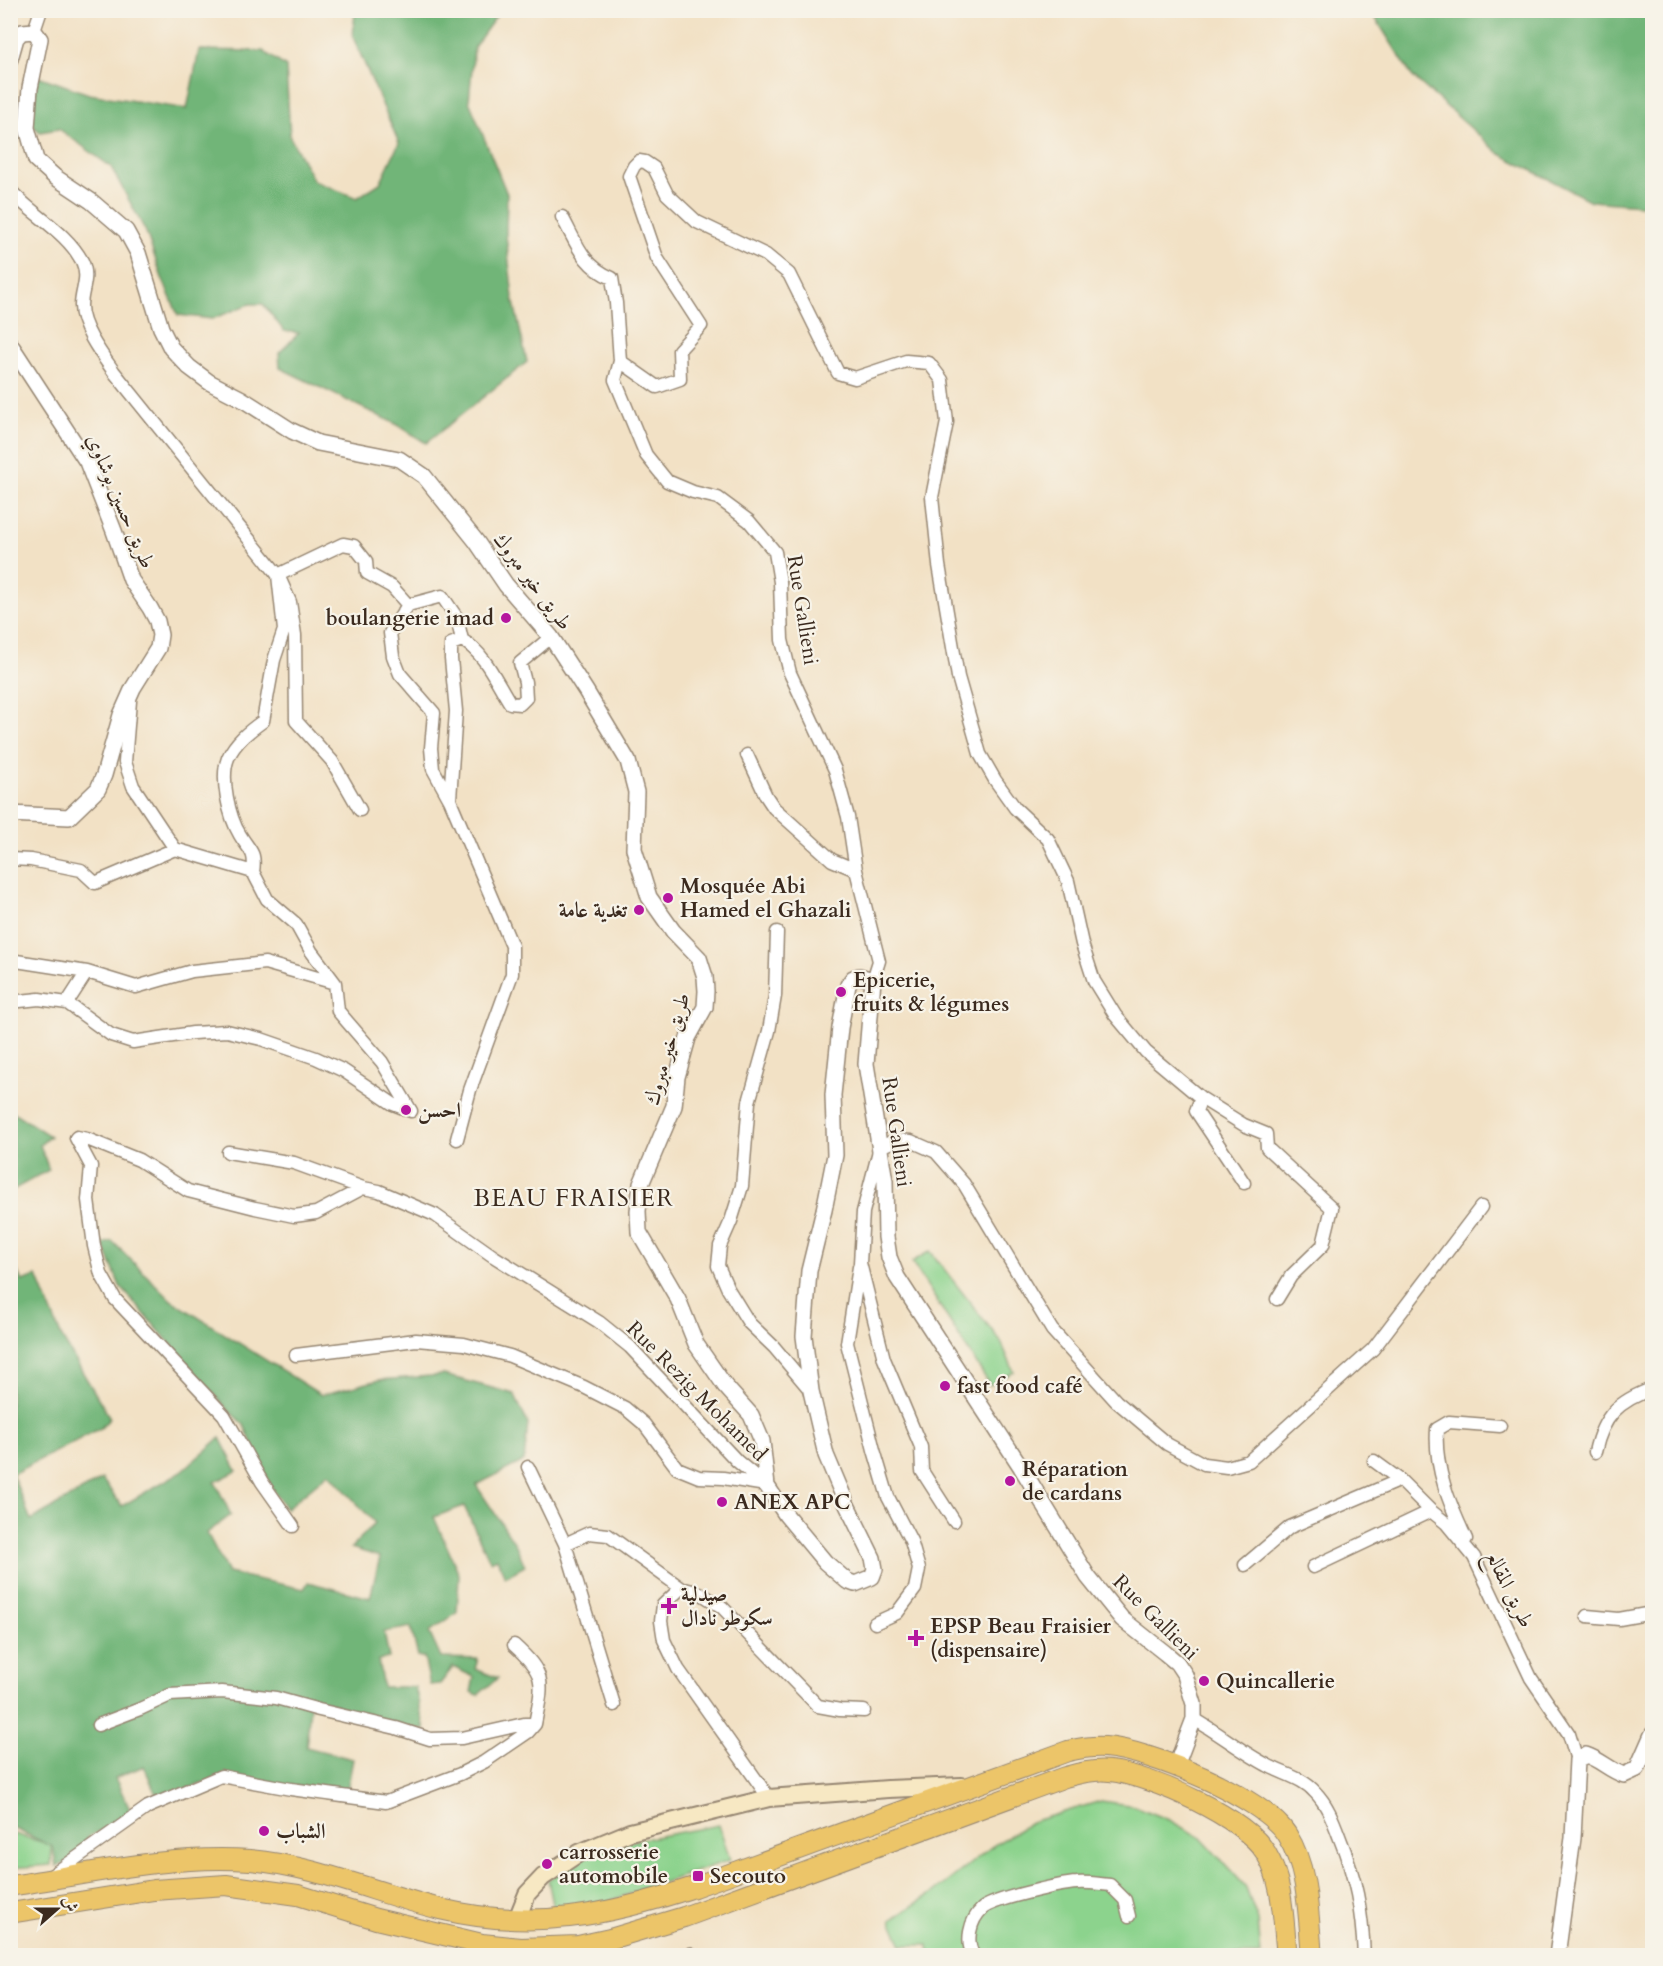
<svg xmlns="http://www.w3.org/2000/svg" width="1663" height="1966" font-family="Cardo,Amiri,serif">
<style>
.green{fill:#8cd38d;stroke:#647e56;stroke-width:1.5}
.forest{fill:#71b578;stroke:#56704b;stroke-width:1.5}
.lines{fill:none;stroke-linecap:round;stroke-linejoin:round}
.pedestrian-casing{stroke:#968672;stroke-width:12}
.minor-casing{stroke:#968672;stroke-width:15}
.tertiary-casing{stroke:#968672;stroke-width:18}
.secondary-casing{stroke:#968672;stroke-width:20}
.trunk-casing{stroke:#968672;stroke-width:22}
.pedestrian{stroke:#fff;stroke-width:9}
.minor{stroke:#fff;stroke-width:12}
.tertiary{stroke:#fff;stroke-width:15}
.secondary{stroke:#f7e8c3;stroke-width:16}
.trunk{stroke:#ecc569;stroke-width:20}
.poi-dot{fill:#b5179e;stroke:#f7f3e8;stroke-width:2}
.labels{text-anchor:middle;stroke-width:4.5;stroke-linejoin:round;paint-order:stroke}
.street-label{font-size:21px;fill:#3b2a1e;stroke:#f7f3e8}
.poi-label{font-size:21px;font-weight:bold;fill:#3b2a1e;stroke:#f7f3e8;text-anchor:start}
.quarter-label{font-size:24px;letter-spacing:1.5px;fill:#3b2a1e;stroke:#f7f3e8}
</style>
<rect width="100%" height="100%" fill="#f7f3e8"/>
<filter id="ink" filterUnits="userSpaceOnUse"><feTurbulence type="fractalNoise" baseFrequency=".0167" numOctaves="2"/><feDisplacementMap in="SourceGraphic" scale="12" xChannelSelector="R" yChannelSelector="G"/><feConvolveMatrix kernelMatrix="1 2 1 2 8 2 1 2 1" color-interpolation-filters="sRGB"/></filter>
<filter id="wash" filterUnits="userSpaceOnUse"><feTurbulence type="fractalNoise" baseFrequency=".008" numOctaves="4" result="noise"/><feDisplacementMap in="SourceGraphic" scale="24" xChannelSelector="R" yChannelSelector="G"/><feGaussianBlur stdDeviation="1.35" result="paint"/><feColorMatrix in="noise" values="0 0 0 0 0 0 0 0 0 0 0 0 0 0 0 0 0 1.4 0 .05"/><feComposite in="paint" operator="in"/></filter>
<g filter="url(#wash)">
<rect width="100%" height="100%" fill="#f2e1c5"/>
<!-- green -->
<path class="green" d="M 930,1251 L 1001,1342 L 1014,1372 L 990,1385 L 912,1262 Z
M 1101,1801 L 1135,1806 L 1169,1820 L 1201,1838 L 1245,1886 L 1258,1921 L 1261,1955 L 929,1955 L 928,1945 L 902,1945 L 891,1920 L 937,1890 L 991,1847 L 1031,1822 Z
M 719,1825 L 730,1860 L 606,1902 L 554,1909 L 548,1880 L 578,1859 L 622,1843 Z
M 11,1833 L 52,1845 L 51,1865 L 11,1868 Z"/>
<!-- forest -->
<path class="forest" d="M 355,11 L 500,11 L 474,47 L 469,101 L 507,194 L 506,235 L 513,298 L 527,362 L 426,443 L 398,425 L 280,368 L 279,353 L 299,333 L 284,331 L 263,304 L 250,304 L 212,319 L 178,315 L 162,278 L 146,232 L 111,167 L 59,129 L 40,132 L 29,123 L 38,76 L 89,94 L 187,109 L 199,50 L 263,51 L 286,67 L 290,137 L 314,181 L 357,198 L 380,183 L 399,143 L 353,37 Z
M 1371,11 L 1652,11 L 1652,206 L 1591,201 L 1500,154 L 1412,76 Z
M 10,1110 L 50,1136 L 40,1145 L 49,1170 L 11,1191 Z
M 112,1241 L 171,1300 L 321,1395 L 379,1380 L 444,1375 L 514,1394 L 528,1424 L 524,1461 L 476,1485 L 516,1545 L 525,1566 L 505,1577 L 497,1558 L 490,1561 L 464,1506 L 434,1517 L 459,1574 L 457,1613 L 429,1632 L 441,1658 L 478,1659 L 475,1669 L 498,1678 L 478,1695 L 471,1692 L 474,1677 L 453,1667 L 440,1684 L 430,1685 L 424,1657 L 418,1657 L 411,1627 L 384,1632 L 389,1658 L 378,1660 L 383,1687 L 415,1687 L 425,1730 L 393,1724 L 311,1697 L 306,1747 L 353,1759 L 347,1791 L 213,1780 L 158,1799 L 144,1766 L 115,1778 L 133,1816 L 89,1836 L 68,1863 L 56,1866 L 53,1847 L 11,1827 L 10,1256 L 22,1281 L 37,1276 L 62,1338 L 110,1418 L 101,1428 L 12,1474 L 31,1520 L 102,1479 L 122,1506 L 182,1471 L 220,1438 L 237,1471 L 215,1482 L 231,1515 L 207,1533 L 228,1573 L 304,1589 L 308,1582 L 370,1598 L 380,1557 L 351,1548 L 375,1523 L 329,1473 L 286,1509 L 271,1487 L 244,1425 L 228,1410 L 120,1286 L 103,1244 Z"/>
</g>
<g filter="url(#ink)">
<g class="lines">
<!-- pedestrian casing -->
<g class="pedestrian-casing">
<path id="pedestrian" d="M 691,1956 L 691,1952"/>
</g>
<!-- minor casing -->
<g class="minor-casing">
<path id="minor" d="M 34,31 L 41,10
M 10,190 C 32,215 66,231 82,261 C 90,278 81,290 81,306 C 81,327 102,355 114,372 L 278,575 L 284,630 L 274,660 L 263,721 C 249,731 235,742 228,758 C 220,778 229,817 240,835 C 250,852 256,851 253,872
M 562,217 C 577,244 583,266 612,278 L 616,303 L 620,361 L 615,380 L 646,455 L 667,481 L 693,492 L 718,498 L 749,521 L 775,552 L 780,582 L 782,640 L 790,673 L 835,770 L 848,817 L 856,870 L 879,961 L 873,980
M 620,361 L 657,387 L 680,379 L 679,350 L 701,326 L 657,258 L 629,176 L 634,166 L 639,161 L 645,162 L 654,168 L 667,194 L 697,222 L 766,255 L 789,274 L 838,373 L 855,378 L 906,361 L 929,363 L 942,380 L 947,422 L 932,497 L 939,565 L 958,677 L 980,754 L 995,780 L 1015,808 L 1048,839 L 1068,881 L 1082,944 L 1094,981 L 1115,1015 L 1146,1052 L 1201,1098 L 1244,1125 L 1266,1134 L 1267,1148 L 1332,1208 L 1323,1245 L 1291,1276 L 1277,1299
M 408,605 L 442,596 L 457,618 L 462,640
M 130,701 L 125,762 L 133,786 L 175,849
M 747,755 L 766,796 L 774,808 L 832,860 L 856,870
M 450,799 L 456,711 L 451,659 L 451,644 L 462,640 C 485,653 496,681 510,703 L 520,704 L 526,698 L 525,682 L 520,663 L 551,637
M 360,810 L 332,761 L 296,721 L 295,635 L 290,602 L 278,575 L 343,544 L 354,546 L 366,561 L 367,573 L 392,587 L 408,605 L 390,633 L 393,656 L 400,674 L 434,713 L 431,748 L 433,769 L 450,800 L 512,946 L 512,974 L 470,1090 L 457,1139
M 10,859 L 31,860 L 81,870 L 95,883 L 175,849 L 253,872 L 267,899 L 296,924 L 311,951 L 335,983 L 338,1011 L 382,1062 L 411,1111
M 777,932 L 775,996 L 769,1031 L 749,1102 L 742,1186 L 731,1221 L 720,1246 L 718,1266 L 728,1289 L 749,1323 L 774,1347 L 811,1391
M 10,960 L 87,972 L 136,987 L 192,971 L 265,963 L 335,983
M 10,1002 L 39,999 L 67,1003 L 111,1035 L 133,1042 L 193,1033 L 227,1031 L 261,1039 L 316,1058 L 344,1071 L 393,1104 L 411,1111
M 67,1003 L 87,972
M 1201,1098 L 1196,1111 L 1244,1183
M 228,1152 L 294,1163 L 363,1188
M 859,1267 L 847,1343 L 874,1450 L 888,1497 L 911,1541 L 919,1569 L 915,1589 L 897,1613 L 875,1623
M 296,1355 L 416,1340 L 464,1344 L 510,1356 L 584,1387 L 625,1408 L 644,1424 L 677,1468 L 699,1477 L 723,1478 L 766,1485
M 1595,1452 C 1603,1416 1618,1401 1652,1389
M 1374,1461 L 1400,1480 L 1431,1511 L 1446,1523 L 1474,1557 L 1531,1678 L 1569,1734 L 1577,1760
M 528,1467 L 565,1544 L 614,1705
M 954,1521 L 922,1471 L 921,1447 L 884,1359 L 860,1263 L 863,1212 L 880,1147 L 896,1140 L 911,1141 L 936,1152 L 964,1184 L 1052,1330 L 1116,1401 L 1167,1444 L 1204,1464 L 1227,1467 L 1249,1461 L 1373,1349 L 1481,1207
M 293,1526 L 262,1482 L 224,1415 L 115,1299 L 101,1274 L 94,1246 L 88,1200 L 91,1166 L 76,1138 L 77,1137 L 87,1139 L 139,1160 L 188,1191 L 255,1208 L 294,1216 L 316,1213 L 363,1188 L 379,1191 L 435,1215 L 493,1256 L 599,1322 L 630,1347 L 737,1461 L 767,1486
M 1466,1539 C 1450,1505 1434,1468 1437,1429 L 1449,1422 L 1500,1426
M 565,1544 L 589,1533 L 608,1535 L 681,1588
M 1245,1565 L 1290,1527 L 1400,1480
M 1313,1567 L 1431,1511
M 1587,1616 L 1619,1619 L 1652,1613
M 514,1645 C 547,1675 543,1682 535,1724
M 1194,1719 C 1219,1733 1242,1752 1267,1765 C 1283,1774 1303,1778 1315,1792 C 1327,1804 1333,1820 1339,1836 C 1356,1878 1362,1910 1364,1956
M 769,1798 L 678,1669 L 664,1640 L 661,1621 L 663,1605 L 681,1588 L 700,1593 L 722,1607 L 818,1706 L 840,1710 L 864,1711
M 51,1876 L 148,1807 L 221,1776 L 291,1789 L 386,1802 L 460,1774 L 484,1762 L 528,1732 L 535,1724 L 524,1724 L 462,1738 L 430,1739 L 396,1728 L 319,1710 L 276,1698 L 222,1692 L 170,1695 L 140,1709 L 98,1725
M 974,1956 C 965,1942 970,1920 982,1909 C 992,1899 1061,1884 1077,1883 C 1087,1882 1099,1884 1110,1885 L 1125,1900 L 1129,1916"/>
</g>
<!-- tertiary casing -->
<g class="tertiary-casing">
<path id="tertiary" d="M 10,59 L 16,38 L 22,32 L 34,31 L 40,39 L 30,88 L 27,128 L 36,160 L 55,177 L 91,201 L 126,231 L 138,253 L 161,328 L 171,348 L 189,367 L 209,382 L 242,399 L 292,431 L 318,443 L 399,459 L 424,476 L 476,541 L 506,585 L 551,637 L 586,691 L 628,761 L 636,792 L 634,849 L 649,897 L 673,931 L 699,958 L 705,977 L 706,991 L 705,1007 L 688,1038 L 677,1077 L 674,1106 L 641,1184 L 638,1211 L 639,1232 L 678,1299 L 696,1344 L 725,1386 L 751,1415 L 762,1441 L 767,1486 L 786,1515 L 825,1562 L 847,1581 L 855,1584 L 872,1577 L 875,1569 L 873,1558 L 847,1505 L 826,1455 L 811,1391 L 804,1336 L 809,1271 L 824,1210 L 835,1155 L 833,1095 L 840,1028 L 848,985 L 853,978 L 859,976 L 873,980 L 866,1064 L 885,1181 L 886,1237 L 889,1257 L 897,1277 L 1021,1467 L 1088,1577 L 1122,1619 L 1165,1653 L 1177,1663 L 1185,1675 L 1194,1704 L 1194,1719 L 1176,1766
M 10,344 L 87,462 L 114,531 L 131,580 L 150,608 L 157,621 L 160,635 L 158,648 L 133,688 L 121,715 L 104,775 L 98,789 L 69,817 L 10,814
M 1557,1956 L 1573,1838 L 1577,1760 L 1586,1755 C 1601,1760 1609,1770 1624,1775 L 1637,1769 L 1652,1735"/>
</g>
<!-- secondary casing -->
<g class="secondary-casing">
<path id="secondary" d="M 517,1919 L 527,1894 L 543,1877 L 579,1853 L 630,1832 L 769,1798 L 888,1789 L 962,1786"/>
</g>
<!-- trunk casing -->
<g class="trunk-casing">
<path id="trunk" d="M 10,1886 C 87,1874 173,1854 250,1860 C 316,1866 376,1893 440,1909 C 532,1931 607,1916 694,1887 L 1068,1751 C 1081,1748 1092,1746 1105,1747 C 1149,1750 1264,1797 1287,1835 C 1309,1870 1308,1915 1312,1956
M 10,1913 L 154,1890 L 226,1885 L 298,1895 L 376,1919 L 482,1944 L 521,1948 L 578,1946 L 610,1939 L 684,1917 L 1065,1777 C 1079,1773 1095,1769 1110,1771 C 1150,1775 1246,1818 1266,1853 C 1284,1883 1283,1922 1287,1956"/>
</g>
<!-- pedestrian -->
<use href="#pedestrian" class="pedestrian"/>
<!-- minor -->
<use href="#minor" class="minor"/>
<!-- tertiary -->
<use href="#tertiary" class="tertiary"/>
<!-- secondary -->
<use href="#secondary" class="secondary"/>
<!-- trunk -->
<use href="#trunk" class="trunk"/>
</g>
</g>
<!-- markers -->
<g class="poi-dot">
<circle cx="506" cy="618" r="6"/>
<circle cx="668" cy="898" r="6"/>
<circle cx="639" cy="910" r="6"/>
<circle cx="841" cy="992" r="6"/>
<circle cx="406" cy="1110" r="6"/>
<circle cx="945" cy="1386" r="6"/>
<circle cx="1010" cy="1481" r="6"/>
<circle cx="722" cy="1502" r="6"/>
<path d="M666 1597h6v6h6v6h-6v6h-6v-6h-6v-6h6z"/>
<path d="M913 1629h6v6h6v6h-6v6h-6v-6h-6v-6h6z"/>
<circle cx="1204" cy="1681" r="6"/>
<circle cx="264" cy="1831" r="6"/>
<circle cx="547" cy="1864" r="6"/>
<rect x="692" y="1870" width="12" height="12" rx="3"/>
</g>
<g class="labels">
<!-- street labels -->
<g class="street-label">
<text transform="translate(121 501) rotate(67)" y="7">طريق حسين بوشاوي</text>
<text transform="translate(533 581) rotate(53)" y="7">طريق خير مبروك</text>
<text transform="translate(803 610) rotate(81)" y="7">Rue Gallieni</text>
<text transform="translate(667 1049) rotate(-74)" y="7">طريق خير مبروك</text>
<text transform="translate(897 1132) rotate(82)" y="7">Rue Gallieni</text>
<text transform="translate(697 1391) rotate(45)" y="7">Rue Rezig Mohamed</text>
<text transform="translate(1510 1589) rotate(64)" y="7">طريق المقالع</text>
<text transform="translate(1156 1617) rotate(45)" y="7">Rue Gallieni</text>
</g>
<!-- poi labels -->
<g class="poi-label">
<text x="494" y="625" text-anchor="end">boulangerie imad</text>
<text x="680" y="893">Mosquée Abi<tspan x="680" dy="24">Hamed el Ghazali</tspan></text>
<text x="627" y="917" text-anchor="end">تغدية عامة</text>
<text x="853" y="987">Epicerie,<tspan x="853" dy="24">fruits &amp; légumes</tspan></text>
<text x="418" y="1117">احسن</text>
<text x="957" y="1393">fast food café</text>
<text x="1022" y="1476">Réparation<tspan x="1022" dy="24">de cardans</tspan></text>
<text x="734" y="1509">ANEX APC</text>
<text x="681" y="1601">صيدلية<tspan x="681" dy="24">سكوطو نادال</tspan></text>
<text x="930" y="1633">EPSP Beau Fraisier<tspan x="930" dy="24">(dispensaire)</tspan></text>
<text x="1216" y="1688">Quincallerie</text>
<text x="276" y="1838">الشباب</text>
<text x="559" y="1859">carrosserie<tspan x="559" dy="24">automobile</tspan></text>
<text x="710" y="1883">Secouto</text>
</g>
<!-- quarter labels -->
<g class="quarter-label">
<text x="574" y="1206">BEAU FRAISIER</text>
</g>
</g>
<!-- margin -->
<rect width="1663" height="1966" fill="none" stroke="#f7f3e8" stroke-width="36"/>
<!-- north arrow -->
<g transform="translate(57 1909) rotate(69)" stroke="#f7f3e8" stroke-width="4.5" paint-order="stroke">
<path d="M0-4.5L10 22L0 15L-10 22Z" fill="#3b2a1e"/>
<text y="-9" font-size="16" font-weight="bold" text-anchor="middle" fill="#3b2a1e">ش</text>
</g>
</svg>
